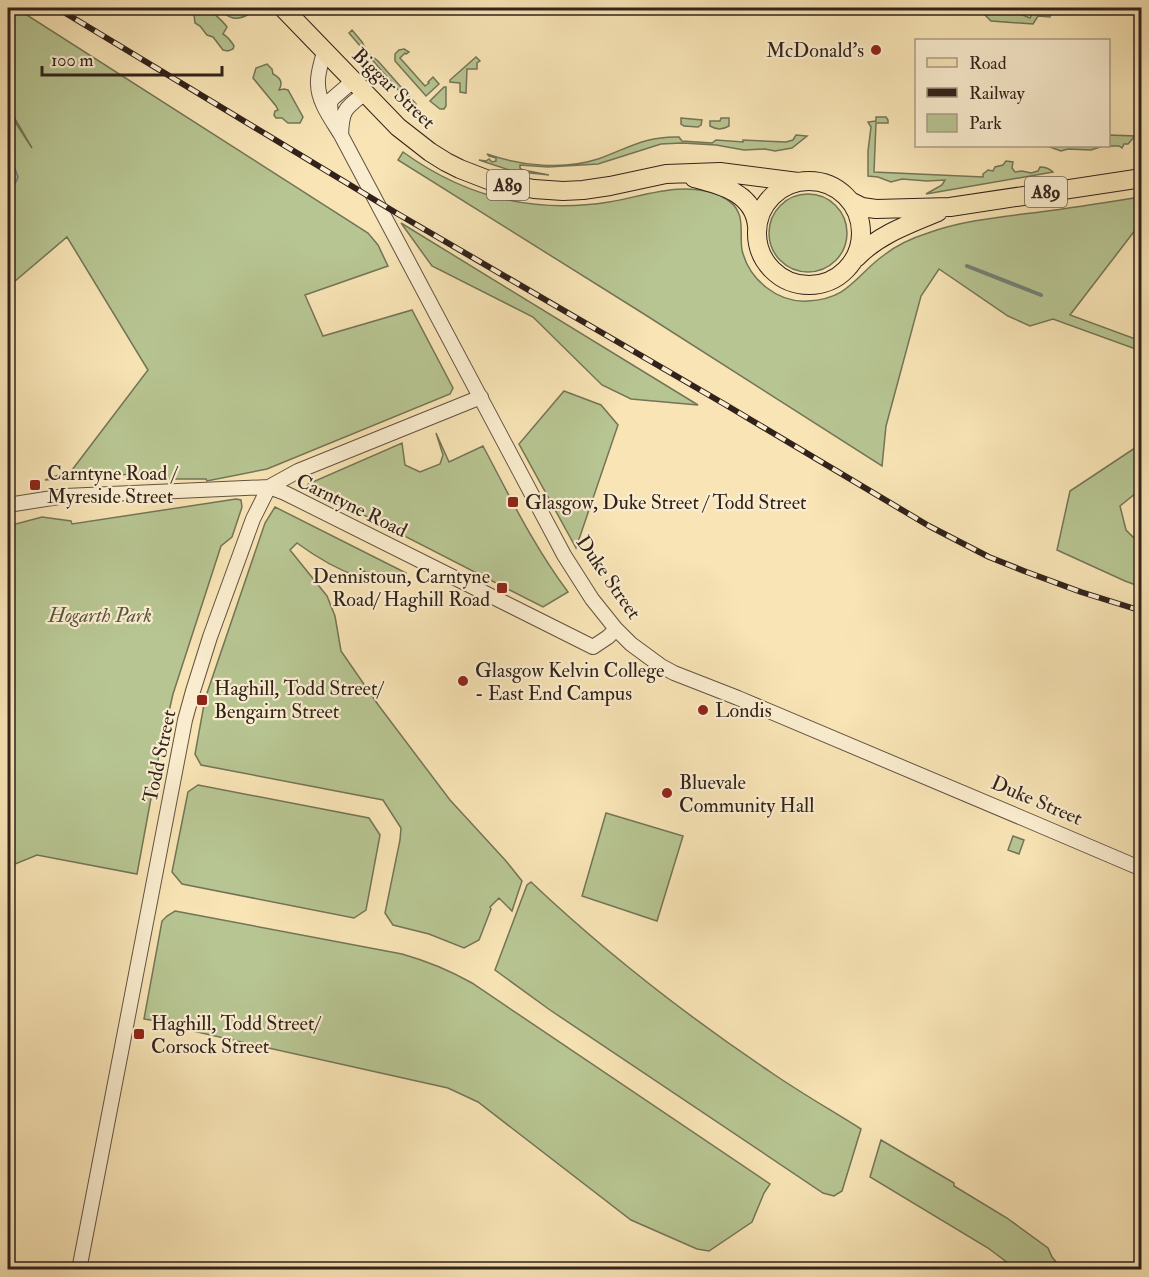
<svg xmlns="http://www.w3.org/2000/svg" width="1149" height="1277" font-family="'IM FELL Double Pica',serif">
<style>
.green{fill:#b7c592;stroke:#747456;stroke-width:1.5}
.water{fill:#9dbeb1;stroke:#728075;stroke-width:1.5}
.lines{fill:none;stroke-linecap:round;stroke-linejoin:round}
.stream{stroke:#728075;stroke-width:4}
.minor-casing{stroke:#635242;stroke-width:16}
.major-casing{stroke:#31221b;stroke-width:20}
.minor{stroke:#faedcf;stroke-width:14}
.major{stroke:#f8e4b5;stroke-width:18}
.rail-casing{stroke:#31221b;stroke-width:6}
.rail{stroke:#faedcf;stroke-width:4;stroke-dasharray:11;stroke-linecap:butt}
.poi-dot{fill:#8f2418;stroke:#faedcf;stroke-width:2}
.labels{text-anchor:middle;stroke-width:4.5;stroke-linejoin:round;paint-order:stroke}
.shield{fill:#faedcf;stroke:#6d5f51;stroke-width:1.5}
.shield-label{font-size:18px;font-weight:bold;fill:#31221b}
.poi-label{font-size:20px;fill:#31221b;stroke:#faedcf;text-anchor:start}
.street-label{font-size:20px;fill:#31221b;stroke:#faedcf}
.park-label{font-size:20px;font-style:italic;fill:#59533f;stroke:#faedcf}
</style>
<rect width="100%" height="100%" fill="#f8e4b5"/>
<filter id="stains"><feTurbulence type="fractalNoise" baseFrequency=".00333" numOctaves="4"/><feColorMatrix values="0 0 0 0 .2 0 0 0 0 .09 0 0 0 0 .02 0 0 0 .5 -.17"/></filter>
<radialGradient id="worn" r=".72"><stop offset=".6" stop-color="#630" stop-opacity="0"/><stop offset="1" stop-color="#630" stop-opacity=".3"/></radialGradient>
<!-- green -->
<path class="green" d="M 8,8 L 16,8 L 368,233 L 378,245 L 388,266 L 305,295 L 323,336 L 412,310 L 453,388 L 450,394 L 267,469 L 207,481 L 206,479 L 149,479 L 133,474 L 45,480 L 72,470 L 148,370 L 67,237 L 8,287 L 8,111 L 32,148 L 8,107 Z
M 186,8 L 208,8 C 214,14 222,20 227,27 L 223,34 C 228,37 231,41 234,46 L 233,49 L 228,51 L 223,50 L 213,37 L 207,35 L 200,26 L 195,23 L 194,15 Z
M 218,8 L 223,8 L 225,10 L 228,8 L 245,8 L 249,14 C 236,22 228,18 218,8 Z
M 978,8 L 1005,8 L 1030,18 L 1035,8 L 1052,8 L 1050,17 L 1038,16 L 1033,24 L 991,21 Z
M 352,30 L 362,42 L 368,53 L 378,61 L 416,104 L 413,107 L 349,33 Z
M 404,49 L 409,52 L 406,54 L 405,53 L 400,58 L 425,86 L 429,83 L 428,82 L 433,77 L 439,84 L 426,96 L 395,61 L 395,54 L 399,50 Z
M 476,57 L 480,61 L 477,63 L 477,69 L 467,69 L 466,93 L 460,92 L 460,83 L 450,82 L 450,80 Z
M 267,64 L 272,69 L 273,74 C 281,78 283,83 279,90 L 284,89 L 288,90 L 303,117 L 300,123 L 288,123 L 282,118 L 276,118 L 274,115 L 275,111 L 278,110 L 276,106 L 253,78 L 256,68 Z
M 444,87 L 446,87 L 446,106 L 444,109 L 440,109 L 430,101 Z
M 876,117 L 886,117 L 888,120 L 888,123 L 876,123 L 874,172 L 983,177 L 983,174 L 988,170 L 993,171 L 995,167 L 1003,165 L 1006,161 L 1013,162 L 1012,168 L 1015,172 L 1022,171 L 1031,173 L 1038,171 L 1040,167 C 1046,167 1049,168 1053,172 L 926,194 L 942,185 L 945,180 L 927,181 L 902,179 L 891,182 L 878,177 L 868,176 L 868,151 L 871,127 L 868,122 L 876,121 Z
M 681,118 L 702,120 L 701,125 L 698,127 L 684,126 L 681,124 Z
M 721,118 L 729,118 L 729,126 C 722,130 717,130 710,126 L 710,121 L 720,121 Z
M 796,135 L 807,136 L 792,148 L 775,151 L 765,149 L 744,150 L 716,145 L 682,143 L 661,144 L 598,164 L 548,167 L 520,165 L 520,168 L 523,170 L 549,175 L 512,171 L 479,160 L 486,161 L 489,159 L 492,162 L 496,161 L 496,158 L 489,156 L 487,154 C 521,166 564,170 598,159 C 629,148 645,136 679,137 L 682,141 L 712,143 L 716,140 L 743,142 L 743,140 L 786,142 L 793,140 Z
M 1109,135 L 1135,136 L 1128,144 L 1124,144 L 1122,148 L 1119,146 L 1103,146 L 1091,150 L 1068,149 L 1061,151 L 1047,146 L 1108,146 Z
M 403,152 C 465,197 534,214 609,202 C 645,196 685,180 721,196 C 729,200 736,205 739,214 C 743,224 740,239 742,250 C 749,280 778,303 808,301 C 849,299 855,276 884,255 C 897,245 912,238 928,233 C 964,220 1002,217 1040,212 C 1071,208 1103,203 1134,198 L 1136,229 L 1070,315 L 1141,341 L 1141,351 L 1053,319 L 1030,326 L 1008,316 L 939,269 L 921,296 L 886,426 L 882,466 L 644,314 L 398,160 Z
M769 233a39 39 0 1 1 78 0a39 39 0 1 1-78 0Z
M 401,223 L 698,405 L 631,399 L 602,385 L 533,317 L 432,266 Z
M 564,391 L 601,405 L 618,425 L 576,548 L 519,444 Z
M 436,433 L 449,462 L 483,446 C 509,495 534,547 568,592 L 543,607 L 307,486 L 308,484 L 402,443 L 405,465 L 420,472 L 440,464 L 443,455 Z
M 1141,444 L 1141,489 L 1120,506 L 1126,530 L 1141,545 L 1141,587 L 1125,581 L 1057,550 L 1070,491 Z
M 236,499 L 241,500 L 242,507 L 232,537 L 221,546 L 173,694 L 159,755 L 137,874 L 37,855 L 8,867 L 8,526 L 42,517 L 71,521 L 72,524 Z
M 275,507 L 406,573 L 404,584 L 363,571 L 359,577 C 336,569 316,557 297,543 L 290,550 L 327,596 L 335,616 L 341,651 L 379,706 L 450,800 L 506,861 L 522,881 L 512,911 L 499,898 L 490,907 L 491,909 L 479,940 L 464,948 L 429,934 L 393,925 L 385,913 L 400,840 L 401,828 L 383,800 L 201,765 L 195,754 L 205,699 L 265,523 Z
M 198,785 L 369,818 L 380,835 L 366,910 L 354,918 L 182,884 L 172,872 L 188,792 Z
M 606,813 L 683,836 L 657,921 L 582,896 Z
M 1013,836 L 1024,840 L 1019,854 L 1008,850 Z
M 531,882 C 605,952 687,1016 772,1073 C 801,1093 831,1110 861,1129 L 842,1191 L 834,1196 L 823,1193 L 550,1010 L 495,970 L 527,885 Z
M 175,911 L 402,954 C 427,961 449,970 472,983 L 770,1184 L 764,1193 L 752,1222 L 709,1251 L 697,1249 L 631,1220 L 478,1102 L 448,1088 L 188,1030 L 188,1027 L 144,1019 L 162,921 L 167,916 Z
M 881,1140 L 954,1183 L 954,1186 L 1007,1218 L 1048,1248 L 1052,1257 L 1062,1269 L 1016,1269 L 988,1248 L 870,1177 Z"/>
<!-- water -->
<path class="water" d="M 8,161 L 14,166 L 18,177 L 16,182 L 8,193 Z"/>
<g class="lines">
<!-- stream -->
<path class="stream" d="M 967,266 L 1041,295"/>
<!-- minor casing -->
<g class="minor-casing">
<path id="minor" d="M 324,51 C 322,62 317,73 318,84 C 318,102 332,120 341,135 L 564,555 L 592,599 L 616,629 L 631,644 L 661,666 L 674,673 L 738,698 L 1027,820 L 1142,869
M 331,117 L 330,103 L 332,99 L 353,81
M 341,135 C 342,109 345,109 365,93
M 8,505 L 65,496 L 269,487 L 285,493 L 593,647 L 608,637 L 616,629
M 79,1270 L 185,720 L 193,691 L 210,637 L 253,519 L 269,487 L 298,471 L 481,397"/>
</g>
<!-- major casing -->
<g class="major-casing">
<path id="major" d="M 283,8 L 398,127 L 430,152 L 446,162 L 460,169 L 491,181 L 534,189 L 563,191 L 583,190 L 610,186 L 666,174 L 720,172 L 798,182
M 694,178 C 721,185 754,193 757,226
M757 233a52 52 0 1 1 104 0a52 52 0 1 1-104 0Z
M 850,201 L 862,207 L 876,209 L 950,207 L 1142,178
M 856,258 C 878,235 909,224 938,212"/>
</g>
<!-- minor -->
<use href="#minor" class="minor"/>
<!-- major -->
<use href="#major" class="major"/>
<!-- rail casing -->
<g class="rail-casing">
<path id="rail" d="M 57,8 L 398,214 L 726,405 L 929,526 L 989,557 L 1024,571 L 1081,592 L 1142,611"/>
</g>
<!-- rail -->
<use href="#rail" class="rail"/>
</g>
<!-- markers -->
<g class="poi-dot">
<circle cx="876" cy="50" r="6"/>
<rect x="29" y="479" width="12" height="12" rx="3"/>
<rect x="507" y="496" width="12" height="12" rx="3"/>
<rect x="496" y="582" width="12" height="12" rx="3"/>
<circle cx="463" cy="681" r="6"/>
<rect x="196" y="694" width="12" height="12" rx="3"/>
<circle cx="703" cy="710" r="6"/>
<circle cx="667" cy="793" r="6"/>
<rect x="133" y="1028" width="12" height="12" rx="3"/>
</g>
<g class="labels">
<!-- shield labels -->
<g class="shield">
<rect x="487" y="170" width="42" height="30" rx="4.5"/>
<rect x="1025" y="177" width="42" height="30" rx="4.5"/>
</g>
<g class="shield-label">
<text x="508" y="191">A89</text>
<text x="1046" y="198">A89</text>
</g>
<!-- poi labels -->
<g class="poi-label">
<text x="864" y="57" text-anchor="end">McDonald's</text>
<text x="47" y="480">Carntyne Road /<tspan x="47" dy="23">Myreside Street</tspan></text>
<text x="525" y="509">Glasgow, Duke Street / Todd Street</text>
<text x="490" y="583" text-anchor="end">Dennistoun, Carntyne<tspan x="490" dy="23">Road/ Haghill Road</tspan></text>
<text x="475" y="677">Glasgow Kelvin College<tspan x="475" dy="23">- East End Campus</tspan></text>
<text x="214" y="695">Haghill, Todd Street/<tspan x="214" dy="23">Bengairn Street</tspan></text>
<text x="715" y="717">Londis</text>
<text x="679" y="789">Bluevale<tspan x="679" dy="23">Community Hall</tspan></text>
<text x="151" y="1030">Haghill, Todd Street/<tspan x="151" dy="23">Corsock Street</tspan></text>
</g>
<!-- street labels -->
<g class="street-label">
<text transform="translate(394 88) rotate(44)" y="7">Biggar Street</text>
<text transform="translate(352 505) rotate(26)" y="7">Carntyne Road</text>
<text transform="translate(609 577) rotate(55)" y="7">Duke Street</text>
<text transform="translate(159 756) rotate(-78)" y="7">Todd Street</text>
<text transform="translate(1037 800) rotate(23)" y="7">Duke Street</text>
</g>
<!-- park labels -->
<g class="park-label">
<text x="100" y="622">Hogarth Park</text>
</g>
</g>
<!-- margin -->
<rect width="1149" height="1277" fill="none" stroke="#f8e4b5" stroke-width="30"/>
<rect x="9" y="9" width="1131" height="1259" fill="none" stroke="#31221b" stroke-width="3"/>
<rect x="15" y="15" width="1119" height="1247" fill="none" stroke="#31221b" stroke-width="1.5"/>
<!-- legend -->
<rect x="915" y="39" width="195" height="108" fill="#faedcf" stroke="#aa9c87" stroke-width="1.5"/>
<rect x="927" y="58" width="30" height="9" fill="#f8e4b5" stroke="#aa9c87" stroke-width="1.5"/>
<text x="969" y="69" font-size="18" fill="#31221b">Road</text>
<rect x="927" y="88" width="30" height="9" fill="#31221b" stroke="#aa9c87" stroke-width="1.5"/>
<text x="969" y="99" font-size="18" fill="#31221b">Railway</text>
<rect x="927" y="114" width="30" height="18" fill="#b7c592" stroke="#aa9c87" stroke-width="1.5"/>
<text x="969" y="129" font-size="18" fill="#31221b">Park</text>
<!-- scale -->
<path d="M42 66v9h180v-9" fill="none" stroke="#31221b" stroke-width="3"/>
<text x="51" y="66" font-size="18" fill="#31221b" stroke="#faedcf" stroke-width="4.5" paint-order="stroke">100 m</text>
<rect width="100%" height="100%" filter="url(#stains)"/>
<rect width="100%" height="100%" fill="url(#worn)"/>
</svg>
